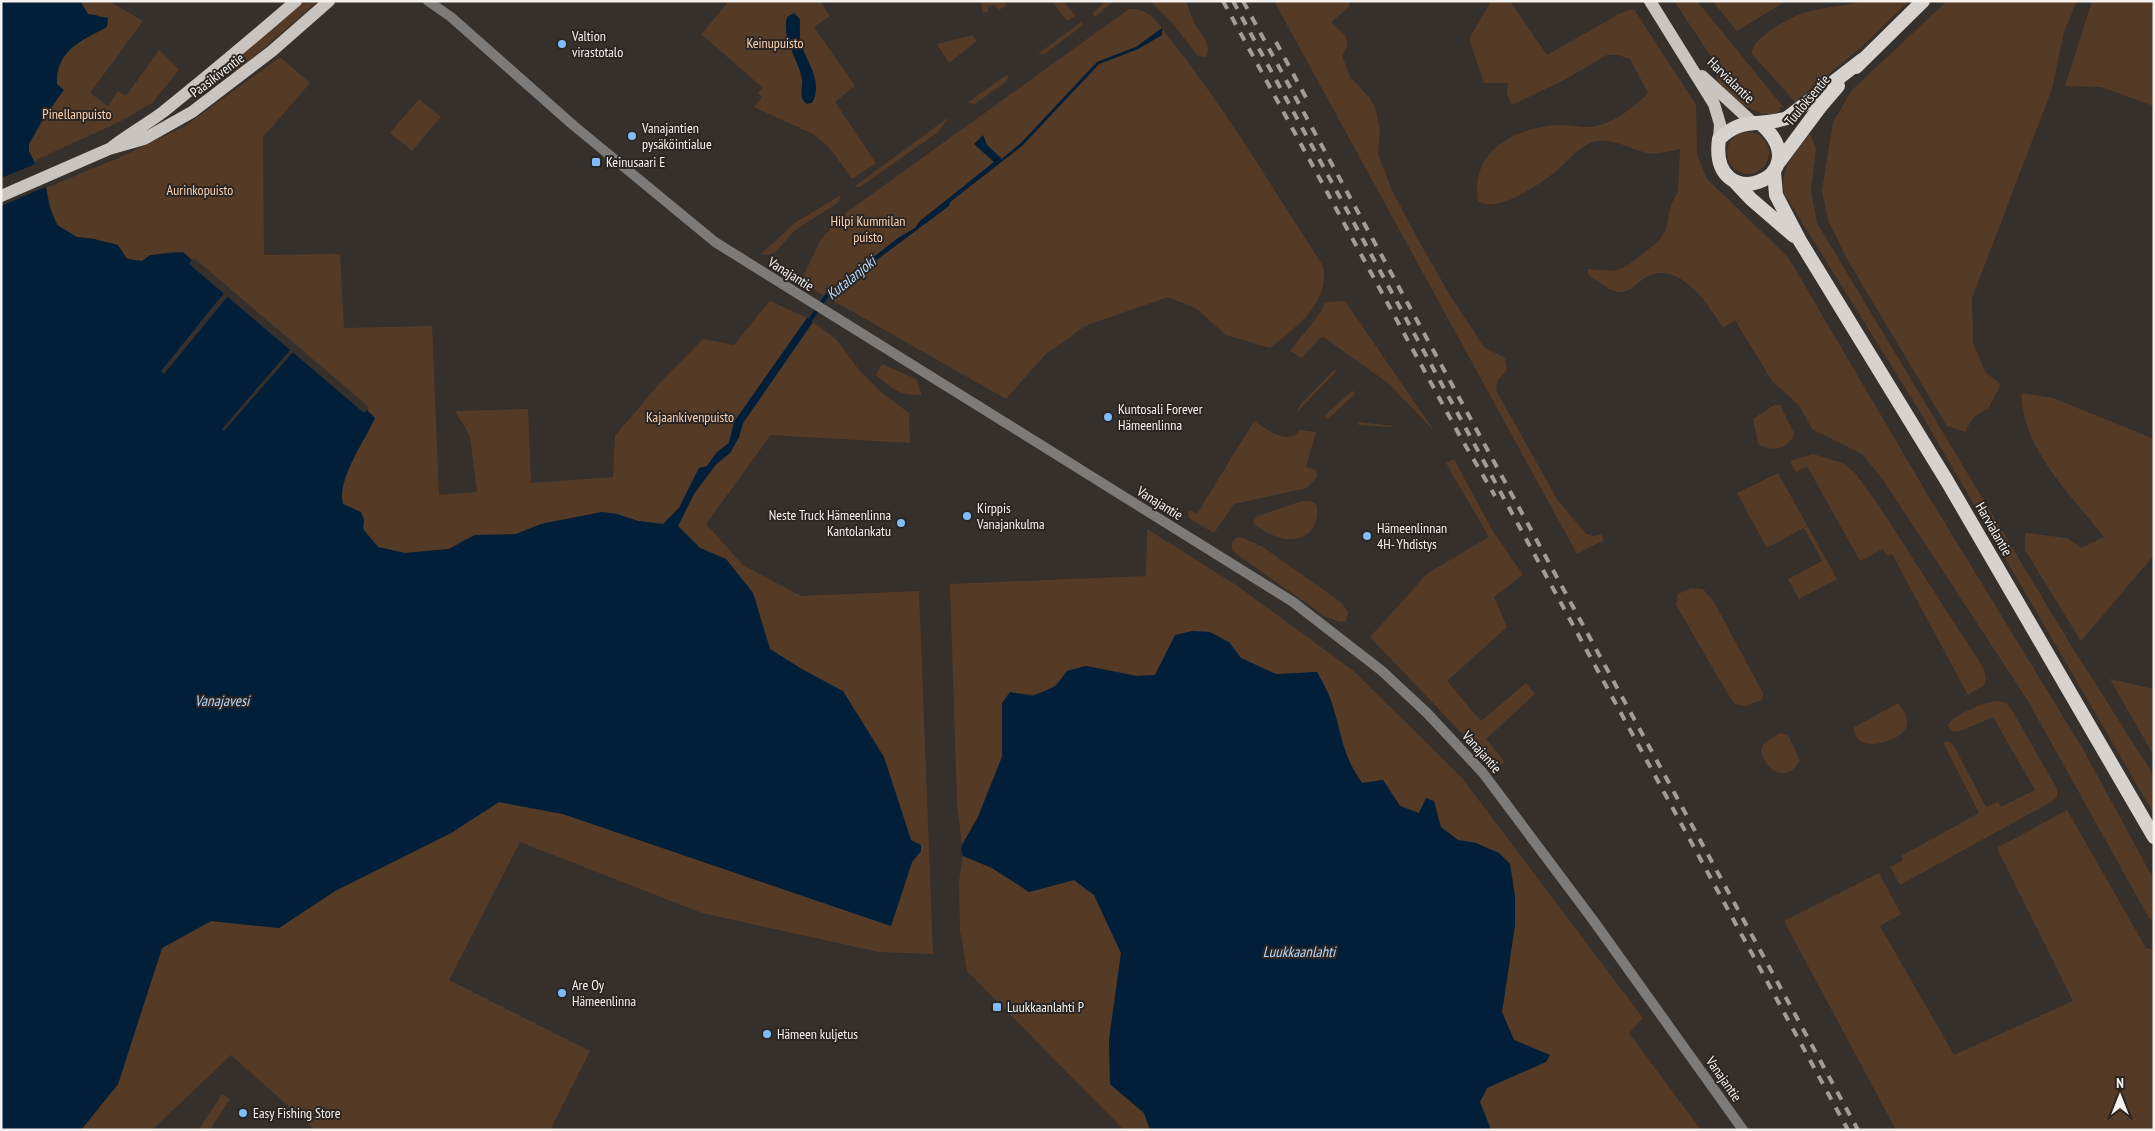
<svg xmlns="http://www.w3.org/2000/svg" width="2155" height="1131" font-family="'PT Sans Narrow',sans-serif">
<style>
.green{fill:#553b26}
.water{fill:#021f3a}
.pier{fill:#35302c}
.lines{fill:none;stroke-linecap:round;stroke-linejoin:round}
.stream{stroke:#021f3a;stroke-width:4}
.tertiary{stroke:#7d7b79;stroke-width:10}
.primary{stroke:#c9c4c0;stroke-width:12}
.trunk{stroke:#d8d2ce;stroke-width:14}
.rail{stroke:#a09c99;stroke-width:4;stroke-dasharray:9 9;stroke-linecap:butt}
.poi-dot{fill:#7fbdfa;stroke:#2b2623;stroke-width:2}
.labels{text-anchor:middle;stroke-width:4;stroke-linejoin:round;paint-order:stroke}
.poi-label{font-size:14px;fill:#f4f1ee;stroke:#2b2623;text-anchor:start}
.park-label{font-size:14px;fill:#fbd1b1;stroke:#2b2623}
.street-label{font-size:14px;fill:#f4f1ee;stroke:#2b2623}
.water-label{font-size:15px;font-style:italic;fill:#b5d9fe;stroke:#2b2623}
</style>
<rect width="100%" height="100%" fill="#35302c"/>
<!-- green -->
<path class="green" d="M 80,1 L 109,1 L 143,21 L 90,93 L 108,106 L 118,91 L 126,96 L 159,50 L 179,70 L 152,103 L 119,122 L 34,161 L 29,151 L 29,144 L 63,90 L 57,84 C 55,51 82,40 107,27 L 98,15 L 88,14 Z
M 304,1 L 318,1 L 241,68 L 233,72 L 228,66 Z
M 729,1 L 820,1 L 830,16 L 814,27 L 855,86 L 835,102 L 876,163 L 852,179 L 829,147 L 813,134 L 754,107 L 762,97 L 758,93 L 763,88 L 701,34 Z
M 989,1 L 1005,1 L 1007,5 L 999,10 L 995,5 L 988,6 L 988,12 L 983,13 L 981,3 Z
M 1052,1 L 1063,1 L 1076,16 L 1067,21 Z
M 1105,1 L 1114,1 L 1095,17 L 1092,14 Z
M 1150,1 L 1186,1 C 1189,7 1190,14 1193,20 C 1198,32 1213,43 1206,57 L 1198,56 L 1174,25 Z
M 1274,1 L 1351,1 L 1348,8 L 1331,22 L 1346,37 L 1347,47 L 1342,56 L 1351,78 L 1370,98 L 1376,110 L 1380,131 L 1378,154 L 1391,188 L 1416,236 L 1451,297 L 1484,347 L 1505,358 L 1507,370 L 1497,381 L 1496,390 L 1557,499 L 1586,534 L 1593,536 L 1602,534 L 1604,540 L 1577,554 Z
M 1491,1 L 1510,1 L 1547,55 L 1621,13 L 1634,9 L 1696,105 L 1697,155 L 1707,179 L 1788,257 L 1926,492 L 2084,751 L 2154,880 L 2154,921 L 2149,918 L 2028,701 L 1884,481 L 1862,454 L 1812,429 L 1799,405 L 1772,381 L 1735,320 L 1723,328 C 1711,308 1686,270 1658,273 C 1634,276 1632,305 1603,285 C 1598,281 1592,279 1588,274 L 1588,269 L 1614,271 L 1627,266 L 1659,241 L 1666,229 L 1671,205 L 1678,191 L 1680,149 C 1668,151 1659,155 1647,153 C 1628,149 1607,134 1588,144 C 1573,152 1563,167 1550,176 C 1535,187 1495,214 1478,201 C 1470,151 1514,128 1558,125 C 1573,124 1586,130 1600,125 C 1618,120 1635,106 1648,93 L 1630,59 L 1618,55 L 1607,55 L 1566,79 L 1512,105 L 1507,94 L 1508,83 L 1484,83 L 1469,39 Z
M 1674,1 L 1697,1 L 1784,108 L 1779,107 L 1781,110 L 1774,114 L 1763,114 L 1743,105 L 1728,94 L 1718,83 L 1712,58 Z
M 1712,1 L 1786,1 L 1737,31 Z
M 1867,1 L 1909,1 L 1859,49 L 1795,102 L 1752,54 C 1752,44 1760,39 1767,33 C 1806,4 1823,11 1867,1 Z
M 1947,1 L 2077,1 L 2064,32 L 2052,89 L 1972,298 L 1973,343 L 1986,373 L 2001,384 L 1988,409 C 1976,414 1970,419 1966,432 L 1947,426 L 1847,259 L 1828,220 L 1822,191 L 1833,122 L 1852,90 Z
M 2092,1 L 2154,1 L 2154,106 L 2101,87 L 2065,86 Z
M 1129,9 C 1145,8 1152,16 1162,28 L 1136,47 L 1097,62 L 1020,144 L 1001,159 L 987,146 L 982,136 L 995,162 L 920,221 L 915,228 L 898,238 L 824,296 L 801,281 L 821,239 L 847,212 Z
M 1081,22 L 1083,25 L 1045,54 L 1038,54 Z
M 1163,30 C 1223,104 1271,186 1323,266 C 1331,302 1295,328 1270,348 L 1226,335 L 1197,309 L 1168,297 L 1085,326 L 1045,355 L 1006,399 L 827,297 L 948,206 L 950,202 L 1022,146 L 1099,64 L 1138,49 L 1162,35 Z
M 972,35 L 977,41 L 949,63 L 937,44 Z
M 280,57 L 310,83 L 263,137 L 264,255 L 340,254 L 344,328 L 432,326 L 439,495 L 477,492 L 470,436 L 455,411 L 528,409 L 531,483 L 613,477 L 615,436 L 658,385 L 703,339 L 734,345 L 770,301 L 807,318 L 734,422 L 729,443 L 717,452 L 707,466 L 699,468 L 679,508 L 663,524 L 638,521 L 617,514 L 602,512 L 541,524 L 516,534 L 465,539 L 449,549 L 405,553 L 378,547 L 363,529 L 364,520 L 353,508 L 343,504 C 336,481 365,440 375,418 L 367,410 L 369,407 L 194,258 L 192,260 L 183,252 C 169,252 154,252 142,261 C 122,259 114,250 97,240 C 91,237 84,239 77,237 C 54,232 50,207 46,188 L 123,156 L 185,126 Z
M 1008,74 L 1007,81 L 975,104 L 967,103 Z
M 419,99 L 441,117 L 412,151 L 390,133 Z
M 946,119 L 948,119 L 938,132 L 860,187 L 854,187 Z
M1727 153a21 21 0 1 1 42 0a21 21 0 1 1-42 0Z
M 1810,134 L 1816,148 L 1811,191 L 1817,223 L 2069,642 L 2154,776 L 2154,814 L 1919,410 L 1785,195 C 1777,171 1796,151 1810,134 Z
M 841,195 L 839,202 L 794,231 L 776,252 L 768,255 L 761,254 L 796,222 Z
M 1345,301 L 1435,432 L 1388,383 L 1322,336 L 1302,358 L 1290,351 L 1321,312 L 1325,302 Z
M 813,322 L 837,340 L 859,370 L 882,393 L 909,413 L 910,443 L 771,435 L 706,524 L 743,565 L 801,596 L 919,591 L 933,954 L 879,952 L 702,913 L 520,842 L 449,980 L 590,1051 L 550,1130 L 315,1130 L 231,1055 L 152,1130 L 81,1130 L 118,1084 L 162,948 L 211,921 L 279,928 L 335,891 L 451,833 L 499,802 L 563,814 L 891,926 L 912,862 L 920,845 L 911,841 L 884,757 L 800,668 L 770,649 L 753,593 L 726,559 L 700,548 L 678,526 L 694,494 L 717,464 L 730,453 L 739,437 L 743,423 Z
M 882,364 L 916,379 L 922,395 C 897,395 895,390 876,375 Z
M 1335,369 L 1336,372 L 1297,412 L 1300,405 Z
M 1352,391 L 1355,392 L 1354,395 L 1328,419 L 1324,418 L 1326,414 Z
M 2022,393 L 2053,398 L 2154,439 L 2154,555 L 2081,641 L 2025,550 L 2025,533 L 2067,538 L 2081,548 L 2104,537 C 2073,497 2020,447 2022,393 Z
M 1774,405 L 1780,405 L 1794,433 C 1791,448 1770,454 1758,443 L 1753,419 Z
M 1254,421 C 1268,430 1287,446 1300,430 L 1316,432 L 1306,467 L 1316,470 L 1317,477 L 1307,488 L 1234,504 L 1214,533 L 1189,518 L 1188,512 L 1190,510 L 1197,514 Z
M 1358,422 L 1393,426 L 1393,427 L 1359,425 Z
M 1813,454 L 1843,463 L 1855,473 L 1879,506 L 1984,669 L 1986,680 L 1984,685 L 1968,695 L 1892,554 L 1887,556 L 1883,549 L 1860,561 L 1807,466 L 1796,472 L 1790,461 Z
M 1454,459 L 1491,528 L 1523,575 L 1494,597 L 1507,627 L 1447,681 L 1481,721 L 1526,683 L 1535,694 L 1486,739 L 1505,762 L 1495,768 L 1370,637 L 1428,573 L 1489,537 L 1446,463 Z
M 1778,473 L 1837,579 L 1799,599 L 1788,579 L 1822,561 L 1804,528 L 1767,548 L 1737,493 Z
M 1302,501 L 1310,501 L 1316,504 C 1322,524 1307,542 1286,539 C 1275,538 1263,531 1254,524 L 1253,521 L 1258,516 Z
M 1147,529 L 1236,585 L 1355,672 L 1462,778 L 1643,1018 L 1629,1033 L 1701,1130 L 1491,1130 L 1480,1102 L 1487,1088 L 1549,1055 L 1514,1040 L 1502,1012 L 1515,925 L 1515,896 L 1510,864 L 1498,853 L 1476,843 L 1458,840 L 1419,813 L 1400,806 L 1383,780 L 1362,783 C 1342,754 1343,739 1333,708 C 1330,695 1323,684 1317,672 L 1277,675 L 1241,658 L 1229,643 L 1175,636 L 1155,675 L 1137,676 L 1086,666 L 1067,671 C 1055,688 1042,698 1020,693 L 1002,703 L 1002,757 L 978,817 L 962,845 L 957,803 L 950,584 L 1146,576 Z
M 1241,537 L 1263,547 L 1342,603 L 1348,612 L 1346,621 L 1340,622 L 1326,617 L 1235,553 L 1232,550 L 1232,543 L 1236,538 Z
M 1691,588 L 1703,589 L 1714,602 L 1763,693 L 1762,700 L 1746,706 L 1735,704 L 1731,699 L 1676,605 L 1678,594 Z
M 2110,679 L 2154,689 L 2154,756 Z
M 1999,701 L 2006,703 L 2013,712 L 2057,789 L 2057,797 L 2051,802 L 1900,885 L 1890,867 L 1903,860 L 1901,856 L 1979,813 L 1943,742 L 1950,742 L 1954,746 L 1986,807 L 1998,802 L 2001,807 L 2035,790 L 1993,717 L 1958,732 L 1952,731 L 1948,726 C 1950,716 1988,700 1999,701 Z
M 1898,703 C 1903,709 1910,719 1906,728 C 1900,740 1871,749 1860,741 C 1856,738 1855,732 1853,728 Z
M 1780,733 L 1788,735 L 1800,760 C 1788,784 1765,772 1761,750 L 1764,743 Z
M 2067,810 L 2146,948 L 2154,950 L 2154,1130 L 1896,1130 L 1784,921 L 1879,873 L 1901,914 L 1880,926 L 1954,1055 L 2073,1001 L 1997,848 Z
M 963,856 L 992,868 L 1029,892 L 1074,880 L 1094,895 L 1121,953 L 1109,1040 L 1110,1084 L 1144,1113 L 1150,1130 L 1124,1130 L 967,971 L 960,931 L 959,881 Z
M 222,1094 L 230,1099 L 210,1130 L 198,1130 Z"/>
<!-- water -->
<path class="water" d="M 1,1 L 80,1 L 88,14 L 108,18 L 107,27 C 82,40 55,51 57,84 L 64,90 L 43,118 L 29,144 L 29,151 L 46,188 L 50,208 L 57,225 L 77,237 L 94,239 L 118,245 L 127,259 L 142,261 L 150,255 L 183,252 L 192,260 L 189,264 L 364,413 L 367,410 L 375,418 C 365,440 336,481 343,504 L 361,512 L 364,520 L 363,529 L 378,547 L 405,553 L 449,549 L 475,535 L 516,534 L 541,524 L 602,512 L 617,514 L 638,521 L 663,524 L 679,508 L 699,468 L 707,466 L 717,452 L 729,443 L 734,422 L 807,318 L 813,322 L 743,423 L 739,437 L 730,453 L 716,464 L 694,494 L 678,526 L 700,548 L 726,559 L 753,593 L 770,649 L 800,668 L 843,691 L 884,757 L 911,840 L 921,845 L 921,851 L 912,862 L 891,926 L 563,814 L 499,802 L 451,833 L 335,891 L 279,928 L 211,921 L 162,948 L 118,1084 L 81,1130 L 1,1130 Z
M 794,13 L 800,19 C 800,29 799,37 802,47 C 809,65 823,83 812,103 L 807,104 C 798,98 803,88 802,79 C 798,58 781,40 787,17 Z
M 1162,28 L 1162,35 L 1138,49 L 1099,64 L 1022,146 L 950,202 L 949,206 L 827,297 L 824,296 L 898,238 L 915,228 L 920,221 L 994,162 L 974,144 L 983,135 L 987,145 L 1002,159 L 1020,144 L 1097,62 L 1136,47 Z
M 1192,631 L 1210,632 L 1229,642 L 1241,658 L 1276,674 L 1317,672 C 1323,683 1330,695 1333,707 C 1343,739 1342,754 1362,783 L 1383,780 L 1400,806 L 1419,813 L 1426,798 L 1434,801 L 1441,827 L 1458,840 L 1476,843 L 1499,853 L 1510,864 L 1515,896 L 1515,925 L 1502,1012 L 1514,1040 L 1550,1055 L 1546,1062 L 1487,1088 L 1480,1102 L 1491,1130 L 1150,1130 L 1144,1113 L 1110,1084 L 1109,1040 L 1121,953 L 1094,895 L 1074,880 L 1029,892 L 992,868 L 963,856 L 961,850 L 962,845 L 978,817 L 1002,757 L 1002,703 L 1010,692 L 1033,696 L 1056,686 L 1067,671 L 1086,666 L 1137,676 L 1155,675 L 1175,635 Z"/>
<!-- pier -->
<path class="pier" d="M 38,163 L 48,186 L 1,206 L 1,178 Z
M 224,293 L 228,296 L 164,374 L 161,371 Z
M 290,350 L 293,352 L 224,431 L 222,429 Z"/>
<g class="lines">
<!-- stream -->
<path class="stream" d="M 808,323 L 828,294"/>
<!-- tertiary -->
<path class="tertiary" d="M 428,1 L 451,17 L 573,125 L 715,242 L 1293,602 L 1382,671 L 1427,713 L 1483,773 L 1593,920 L 1743,1130"/>
<!-- primary -->
<path class="primary" d="M 1650,1 L 1714,104 L 1720,124 L 1719,139
M 1702,76 L 1752,122
M 112,147 C 129,134 147,124 163,112 C 208,76 252,39 296,1
M 1,196 L 109,149 L 144,139 L 192,112 L 272,51 L 329,1"/>
<!-- trunk -->
<path class="trunk" d="M 1856,67 L 1923,1
M 1760,123 C 1823,178 1708,219 1719,139 C 1744,115 1758,128 1787,118 L 1862,60
M 1779,162 L 1820,107 L 1838,86
M 1774,172 L 1776,195 L 1800,241 L 1947,481 L 2154,837
M 1736,183 L 1751,199 L 1794,236"/>
<!-- rail -->
<path class="rail" d="M 1223,1 L 1461,438 L 1495,496
M 1233,1 L 1848,1130
M 1243,1 L 1858,1130
M 1276,42 L 1310,105"/>
</g>
<!-- markers -->
<g class="poi-dot">
<circle cx="562" cy="44" r="5"/>
<circle cx="632" cy="136" r="5"/>
<rect x="591" y="157" width="10" height="10" rx="2.5"/>
<circle cx="1108" cy="417" r="5"/>
<circle cx="967" cy="516" r="5"/>
<circle cx="901" cy="523" r="5"/>
<circle cx="1367" cy="536" r="5"/>
<circle cx="562" cy="993" r="5"/>
<rect x="992" y="1002" width="10" height="10" rx="2.5"/>
<circle cx="767" cy="1034" r="5"/>
<circle cx="243" cy="1113" r="5"/>
</g>
<g class="labels">
<!-- poi labels -->
<g class="poi-label">
<text x="572" y="41">Valtion<tspan x="572" dy="16">virastotalo</tspan></text>
<text x="642" y="133">Vanajantien<tspan x="642" dy="16">pysäköintialue</tspan></text>
<text x="606" y="167">Keinusaari E</text>
<text x="1118" y="414">Kuntosali Forever<tspan x="1118" dy="16">Hämeenlinna</tspan></text>
<text x="977" y="513">Kirppis<tspan x="977" dy="16">Vanajankulma</tspan></text>
<text x="891" y="520" text-anchor="end">Neste Truck Hämeenlinna<tspan x="891" dy="16">Kantolankatu</tspan></text>
<text x="1377" y="533">Hämeenlinnan<tspan x="1377" dy="16">4H- Yhdistys</tspan></text>
<text x="572" y="990">Are Oy<tspan x="572" dy="16">Hämeenlinna</tspan></text>
<text x="1007" y="1012">Luukkaanlahti P</text>
<text x="777" y="1039">Hämeen kuljetus</text>
<text x="253" y="1118">Easy Fishing Store</text>
</g>
<!-- park labels -->
<g class="park-label">
<text x="775" y="48">Keinupuisto</text>
<text x="77" y="119">Pinellanpuisto</text>
<text x="200" y="195">Aurinkopuisto</text>
<text x="868" y="226">Hilpi Kummilan<tspan x="868" dy="16">puisto</tspan></text>
<text x="690" y="422">Kajaankivenpuisto</text>
</g>
<!-- street labels -->
<g class="street-label">
<text transform="translate(217 75) rotate(-37)" y="5">Paasikiventie</text>
<text transform="translate(1731 80) rotate(44)" y="5">Harvialantie</text>
<text transform="translate(1807 100) rotate(-50)" y="5">Tuuloksentie</text>
<text transform="translate(791 274) rotate(32)" y="5">Vanajantie</text>
<text transform="translate(1160 503) rotate(32)" y="5">Vanajantie</text>
<text transform="translate(1994 529) rotate(60)" y="5">Harvialantie</text>
<text transform="translate(1482 752) rotate(48)" y="5">Vanajantie</text>
<text transform="translate(1724 1079) rotate(55)" y="5">Vanajantie</text>
</g>
<!-- water labels -->
<g class="water-label">
<text transform="translate(851 278) rotate(-39)" y="5">Kutalanjoki</text>
<text x="222" y="706">Vanajavesi</text>
<text x="1299" y="957">Luukkaanlahti</text>
</g>
</g>
<!-- border -->
<rect width="2155" height="1131" fill="none" stroke="#f4f1ee" stroke-width="5"/>
<!-- north arrow -->
<g transform="translate(2120 1096)" stroke="#2b2623" stroke-width="4" paint-order="stroke">
<path d="M0-4L9 19L0 12L-9 19Z" fill="#f4f1ee"/>
<text y="-8" font-size="14" font-weight="bold" text-anchor="middle" fill="#f4f1ee">N</text>
</g>
</svg>
